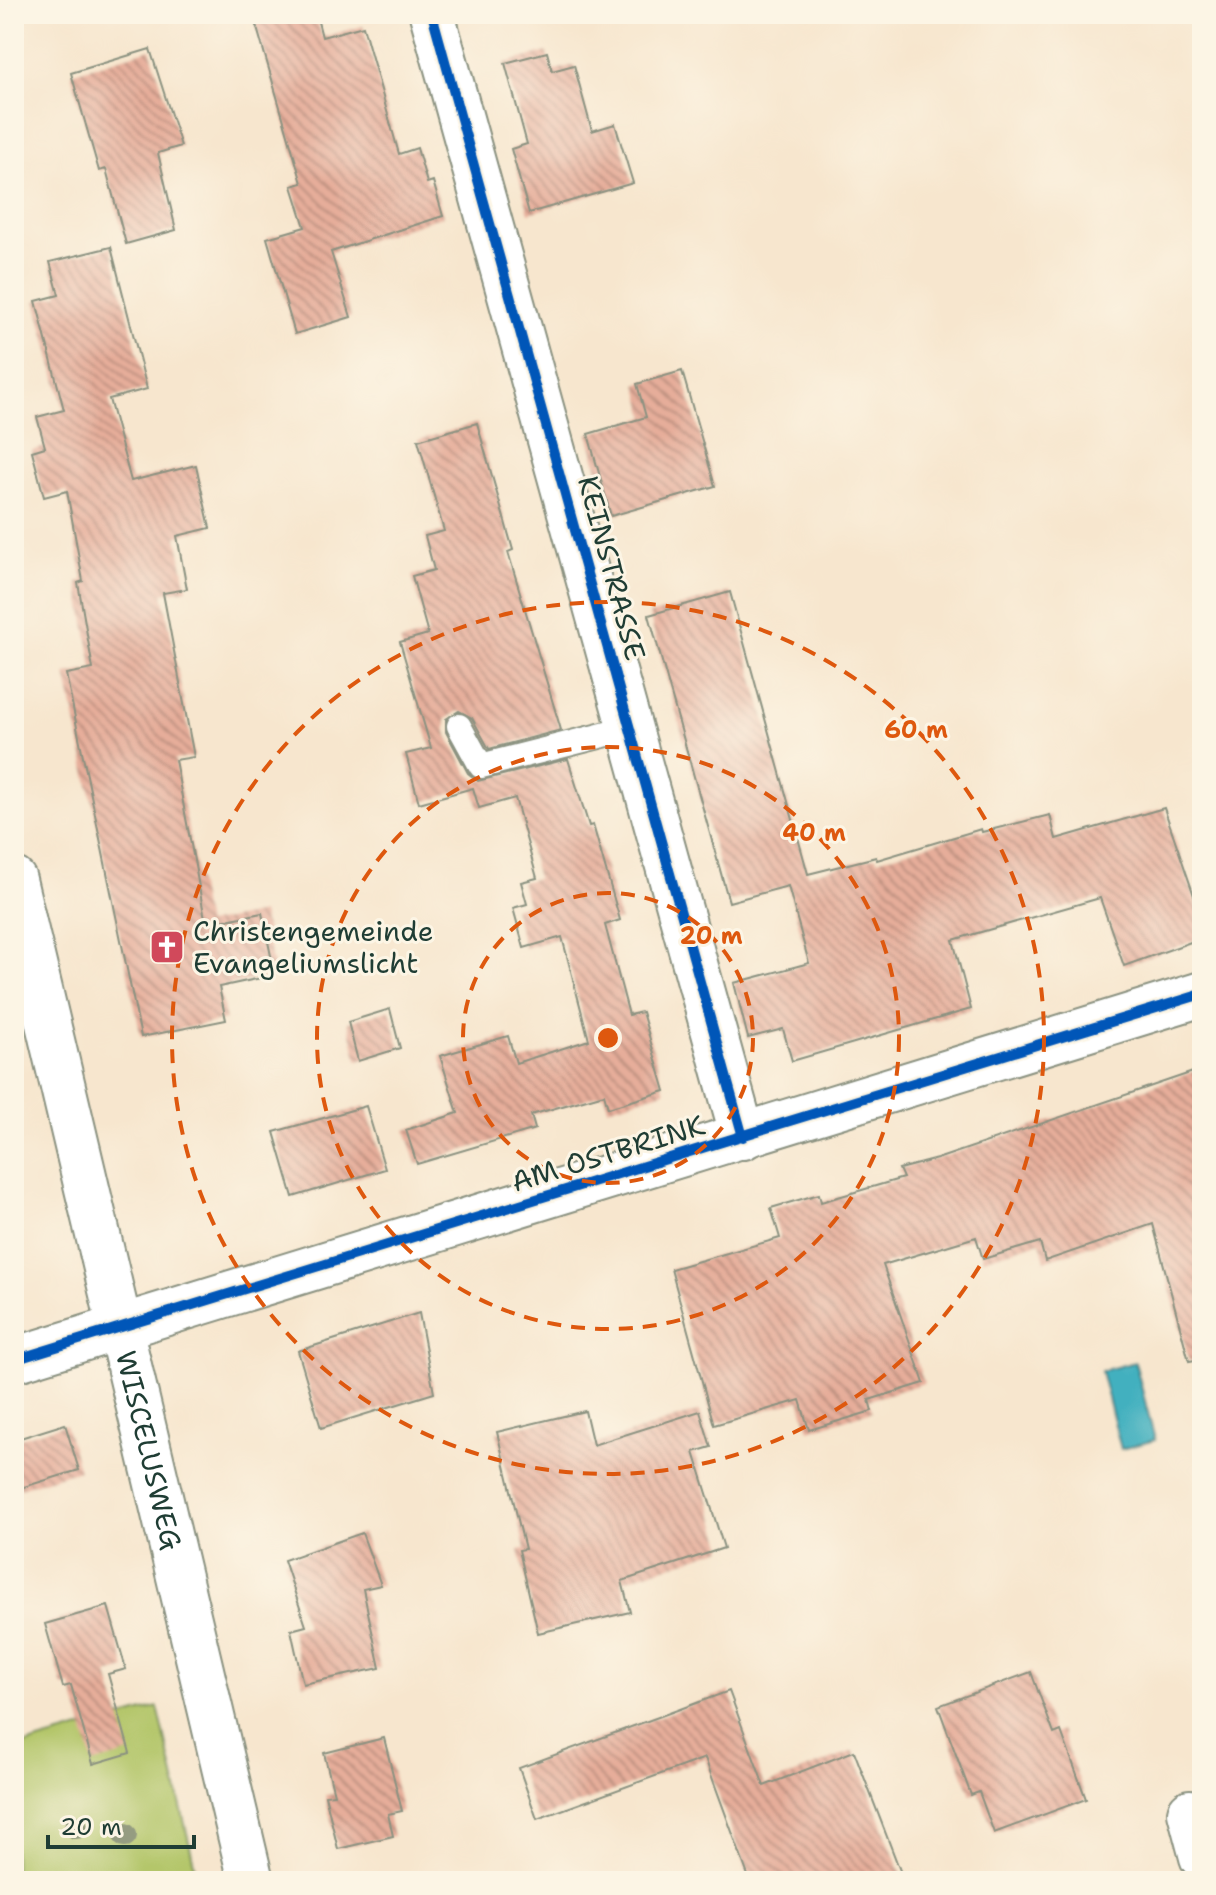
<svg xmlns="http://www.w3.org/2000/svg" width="1216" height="1895" font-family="'Shantell Sans',sans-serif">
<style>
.green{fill:#b4c66a;stroke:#6a824f;stroke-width:2}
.water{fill:#42b0bf;stroke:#30767a;stroke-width:2}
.building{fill:url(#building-back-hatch)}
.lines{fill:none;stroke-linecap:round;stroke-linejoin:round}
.lane-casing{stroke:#8b9281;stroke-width:28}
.street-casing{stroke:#8b9281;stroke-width:48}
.lane{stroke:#fff;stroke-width:24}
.street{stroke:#fff;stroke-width:44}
.cycleway-casing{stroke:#fcf5e5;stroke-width:15}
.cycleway{stroke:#0057b8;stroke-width:10}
.tree{fill:#959c81}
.ring{fill:none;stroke:#de580e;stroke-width:4;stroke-dasharray:14 10}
.labels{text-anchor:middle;stroke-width:6;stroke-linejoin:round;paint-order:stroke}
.street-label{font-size:28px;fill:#1f3d34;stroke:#fcf5e5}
.poi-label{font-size:28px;fill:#1f3d34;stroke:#fcf5e5;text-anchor:start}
.centre{fill:#de580e;stroke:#fcf5e5;stroke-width:4}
.ring-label{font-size:24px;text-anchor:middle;font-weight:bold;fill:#de580e;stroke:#fcf5e5;stroke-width:6;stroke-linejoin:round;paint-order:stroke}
</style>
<defs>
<pattern id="building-back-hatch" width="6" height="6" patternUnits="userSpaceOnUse" patternTransform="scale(2)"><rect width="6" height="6" fill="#e6ad9a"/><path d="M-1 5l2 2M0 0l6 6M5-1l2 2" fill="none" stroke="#ba8e7e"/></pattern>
</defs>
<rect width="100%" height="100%" fill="#fcf5e5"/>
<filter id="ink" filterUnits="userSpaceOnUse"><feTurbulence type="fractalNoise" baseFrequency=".0125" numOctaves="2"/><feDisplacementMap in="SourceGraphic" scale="16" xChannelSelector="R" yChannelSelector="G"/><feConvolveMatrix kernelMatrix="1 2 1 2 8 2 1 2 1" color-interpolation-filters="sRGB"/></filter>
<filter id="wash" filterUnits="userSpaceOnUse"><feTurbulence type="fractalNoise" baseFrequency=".006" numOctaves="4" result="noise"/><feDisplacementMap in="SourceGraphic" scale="32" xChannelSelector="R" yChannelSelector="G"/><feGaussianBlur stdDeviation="1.8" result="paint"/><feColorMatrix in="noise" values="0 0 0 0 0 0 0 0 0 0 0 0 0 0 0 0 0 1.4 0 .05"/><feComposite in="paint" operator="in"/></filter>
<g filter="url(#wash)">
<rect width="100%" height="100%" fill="#f7e6ce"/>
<!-- green -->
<path class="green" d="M 158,1707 L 198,1881 L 14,1881 L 14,1748 Z"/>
<!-- water -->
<path class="water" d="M 1135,1362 L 1155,1440 L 1121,1449 L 1101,1371 Z"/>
<g id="blocks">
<!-- building -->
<path class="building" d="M 253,14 L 316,14 L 322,37 L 363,26 L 399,154 L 417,148 L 427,183 L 433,181 L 443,216 L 331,252 L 351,317 L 295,334 L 267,238 L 305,227 L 292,186 L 302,183 Z
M 150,49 L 181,146 L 158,153 L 176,230 L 126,244 L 106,169 L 99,171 L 71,73 Z
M 547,52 L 552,71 L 574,65 L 592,131 L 615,124 L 633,183 L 529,213 L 511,149 L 527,144 L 505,63 Z
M 111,247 L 147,389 L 109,399 L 131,481 L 196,465 L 210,528 L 177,536 L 187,589 L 163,593 L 194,757 L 175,760 L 206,924 L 262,913 L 275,975 L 219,987 L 226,1020 L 141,1037 L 66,674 L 93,669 L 78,583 L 83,581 L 67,491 L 44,497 L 32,451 L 45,447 L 37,417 L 64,410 L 36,301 L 59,295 L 50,262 Z
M 682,371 L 715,486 L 611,516 L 588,434 L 646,417 L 637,384 Z
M 477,423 L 513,550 L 508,552 L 561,730 L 489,749 L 472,718 L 459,711 L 446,719 L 446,732 L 468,773 L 478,781 L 568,759 L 589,826 L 593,825 L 620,920 L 605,925 L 629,1015 L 642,1012 L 665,1091 L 608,1108 L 604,1094 L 531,1115 L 535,1129 L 417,1164 L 406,1130 L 458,1113 L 440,1056 L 508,1036 L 516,1063 L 589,1040 L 562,937 L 524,948 L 513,908 L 527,904 L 521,882 L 537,878 L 515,798 L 479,808 L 473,788 L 419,803 L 406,754 L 431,748 L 400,642 L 428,634 L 412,576 L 434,570 L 425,536 L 444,531 L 418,440 Z
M 730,592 L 808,874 L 876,857 L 877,860 L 981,829 L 982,832 L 1050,815 L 1056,839 L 1164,808 L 1202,919 L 1202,938 L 1124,966 L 1100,898 L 953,940 L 971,1009 L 792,1061 L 783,1029 L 748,1038 L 734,983 L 809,963 L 788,886 L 729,902 L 649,615 Z
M 390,1009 L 400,1048 L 358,1061 L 348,1022 Z
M 1202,1069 L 1202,1359 L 1189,1361 L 1153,1224 L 1045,1261 L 1040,1242 L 983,1259 L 976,1237 L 883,1265 L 924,1383 L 869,1400 L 872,1411 L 809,1430 L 800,1400 L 714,1425 L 671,1269 L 780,1238 L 771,1208 L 819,1194 L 821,1202 L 903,1178 L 899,1169 L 937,1159 Z
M 366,1106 L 385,1169 L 293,1197 L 274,1132 Z
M 419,1313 L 434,1393 L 321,1428 L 298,1351 Z
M 585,1411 L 593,1445 L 700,1411 L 711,1447 L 694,1452 L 724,1548 L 622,1581 L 630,1612 L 538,1633 L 519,1550 L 525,1549 L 497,1432 Z
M 65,1424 L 79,1470 L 14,1490 L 14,1440 Z
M 362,1533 L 381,1585 L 363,1589 L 380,1668 L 303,1684 L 291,1630 L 306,1626 L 284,1560 Z
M 108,1606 L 126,1669 L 108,1674 L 130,1753 L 93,1764 L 71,1685 L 63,1687 L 45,1624 Z
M 1031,1672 L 1054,1734 L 1061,1731 L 1086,1799 L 994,1833 L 979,1792 L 971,1795 L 938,1706 Z
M 729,1691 L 764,1786 L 854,1751 L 904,1881 L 750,1881 L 705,1758 L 537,1819 L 519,1768 Z
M 384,1738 L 402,1811 L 388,1814 L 393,1836 L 338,1849 L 325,1795 L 334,1794 L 324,1753 Z"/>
</g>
</g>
<g filter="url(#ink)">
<use href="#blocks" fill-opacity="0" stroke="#8b9281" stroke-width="2"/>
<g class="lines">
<!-- lane casing -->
<g class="lane-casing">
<path id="lane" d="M 459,726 L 481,766 L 631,728"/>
</g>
<!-- street casing -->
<g class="street-casing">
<g id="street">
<path d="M 432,14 L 743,1137"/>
<path id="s1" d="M 14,880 L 251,1881"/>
<path d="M 14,1360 L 1202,994"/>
<path d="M 1190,1812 L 1202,1857"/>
</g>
</g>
<!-- lane -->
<use href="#lane" class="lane"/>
<!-- street -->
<use href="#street" class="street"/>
<!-- cycleway casing -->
<g class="cycleway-casing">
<path id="cycleway" d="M 432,14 L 743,1137
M 14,1360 L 1202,994"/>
</g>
<!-- cycleway -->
<use href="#cycleway" class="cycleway"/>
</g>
<!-- trees -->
<g class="tree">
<circle cx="76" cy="1827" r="12"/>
<circle cx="125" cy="1835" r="12"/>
</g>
</g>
<!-- distance rings -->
<g class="ring">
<circle cx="608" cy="1038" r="145"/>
<circle cx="608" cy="1038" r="291"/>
<circle cx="608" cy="1038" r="436"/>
</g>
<!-- icons -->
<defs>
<g id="church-square" transform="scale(1.8)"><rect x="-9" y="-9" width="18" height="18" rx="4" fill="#d1495b" stroke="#fcf5e5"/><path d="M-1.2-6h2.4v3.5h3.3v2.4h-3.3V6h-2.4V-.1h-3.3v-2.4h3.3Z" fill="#fff"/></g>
</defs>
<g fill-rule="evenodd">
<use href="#church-square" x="167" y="947"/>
</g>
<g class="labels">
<!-- street labels -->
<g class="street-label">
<text transform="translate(612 568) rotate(75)" y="10">KEINSTRASSE</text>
<text transform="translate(608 1153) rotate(-17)" y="10">AM OSTBRINK</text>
<text dy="10" stroke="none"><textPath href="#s1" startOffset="586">WISCELUSWEG</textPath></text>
</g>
<!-- poi labels -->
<g class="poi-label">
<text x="193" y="941">Christengemeinde<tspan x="193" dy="32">Evangeliumslicht</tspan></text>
</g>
</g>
<circle cx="608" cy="1038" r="12" class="centre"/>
<g class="ring-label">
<text x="916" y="738">60 m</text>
<text x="814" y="841">40 m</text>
<text x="711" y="944">20 m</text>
</g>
<!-- margin -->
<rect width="1216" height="1895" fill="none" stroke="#fcf5e5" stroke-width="48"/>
<!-- scale -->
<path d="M48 1835v12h146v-12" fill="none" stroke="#1f3d34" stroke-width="4"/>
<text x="60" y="1835" font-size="24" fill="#1f3d34" stroke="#fcf5e5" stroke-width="6" paint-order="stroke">20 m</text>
</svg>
